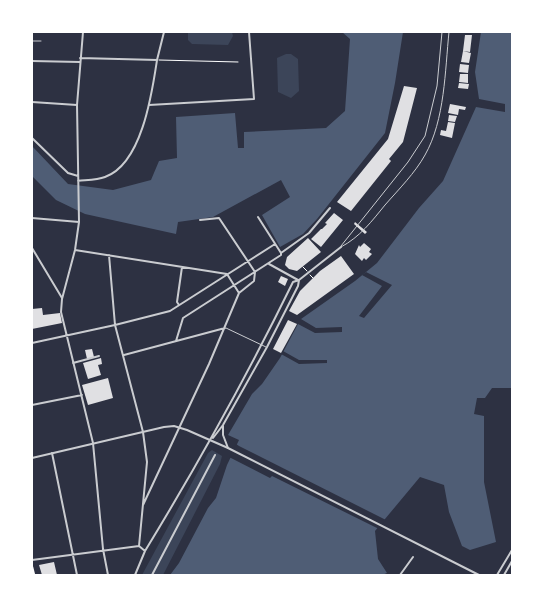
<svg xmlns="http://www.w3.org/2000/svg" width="544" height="607" font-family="'Libre Baskerville',serif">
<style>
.green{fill:#3c4559}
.water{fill:#4f5d75}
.pier{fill:#2d3142}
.building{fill:#e0e0e3}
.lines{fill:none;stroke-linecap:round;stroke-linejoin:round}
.path{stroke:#fff;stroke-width:1}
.service{stroke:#caccd0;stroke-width:1}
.minor{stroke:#caccd0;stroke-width:2}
.tertiary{stroke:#caccd0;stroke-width:2}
.secondary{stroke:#fff;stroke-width:2.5}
</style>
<rect width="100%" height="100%" fill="#2d3142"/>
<!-- green -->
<path class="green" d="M 188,32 L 232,32 L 233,36 L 228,45 L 192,44 L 188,40 Z
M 286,54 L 291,54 L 298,59 L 299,91 L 291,98 L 278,92 L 277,58 Z
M 212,450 L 222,456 L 220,464 L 163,575 L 142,575 L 208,453 Z"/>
<!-- water -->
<path class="water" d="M 342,32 L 403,32 L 395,83 L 385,133 L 317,219 L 303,234 L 280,247 L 262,215 L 290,197 L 281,180 L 213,217 L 178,222 L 176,234 L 85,214 L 56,200 L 32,176 L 32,146 L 68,184 L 113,190 L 151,180 L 159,161 L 177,158 L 176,117 L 235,113 L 238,148 L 244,148 L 244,132 L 326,128 L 345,111 L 350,39 Z
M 481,32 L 512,32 L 512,388 L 492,388 L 485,398 L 477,398 L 474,414 L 484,416 L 484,482 L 496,542 L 470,550 L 462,546 L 449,512 L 444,485 L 420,477 L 375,531 L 378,559 L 387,573 L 382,575 L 170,575 L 179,563 L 208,508 L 216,498 L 227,465 L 239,440 L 228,435 L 252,394 L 262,384 L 280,358 L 298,324 L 315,333 L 342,332 L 342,327 L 316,328 L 301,319 L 355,281 L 377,263 L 419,208 L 443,181 L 476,107 L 505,112 L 505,104 L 479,99 L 475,72 Z"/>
<!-- pier -->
<path class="pier" d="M 366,272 L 392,285 L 364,318 L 359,316 L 382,286 L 362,275 Z
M 283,351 L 299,360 L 327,360 L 327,363 L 299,364 L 281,354 Z
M 236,444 L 239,446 L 386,520 L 379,529 L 272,476 L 270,478 L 229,457 Z"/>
<!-- building -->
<path class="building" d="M 465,35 L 472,35 L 470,52 L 463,51 Z
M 463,51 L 471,53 L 469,63 L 461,62 Z
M 460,64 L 469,65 L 468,73 L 459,72 Z
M 460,74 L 468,74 L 468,83 L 459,82 Z
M 459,83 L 469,84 L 468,89 L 458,88 Z
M 404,86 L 417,88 L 403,142 L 389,159 L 391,161 L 351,211 L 337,202 L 388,139 Z
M 450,104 L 466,107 L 465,110 L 459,109 L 458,115 L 448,113 Z
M 449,115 L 457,116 L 455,122 L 448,121 Z
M 448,122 L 455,123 L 452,138 L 440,135 L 441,130 L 446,131 Z
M 334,213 L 343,220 L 321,247 L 311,239 L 321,229 L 322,229 L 327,224 L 325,223 Z
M 355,222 L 367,232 L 365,234 L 354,224 Z
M 308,238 L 321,252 L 297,271 L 289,269 L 285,265 L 287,257 Z
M 364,243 L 371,249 L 369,252 L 372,254 L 366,260 L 364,258 L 362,261 L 355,254 L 359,245 L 360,247 Z
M 341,256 L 354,274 L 297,315 L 289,311 L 300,291 L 320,271 Z
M 281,276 L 288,279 L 285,286 L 278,282 Z
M 42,308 L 43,315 L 60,313 L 62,323 L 32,329 L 32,309 Z
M 288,320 L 297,324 L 281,353 L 273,349 Z
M 92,349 L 94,357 L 87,359 L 85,350 Z
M 101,358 L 102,364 L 98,365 L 101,375 L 88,379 L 83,363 Z
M 108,378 L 113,398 L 88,405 L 82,385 Z
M 54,562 L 57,575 L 42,575 L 39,565 Z"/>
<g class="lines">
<!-- path -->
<path class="path" d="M 159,60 L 238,62
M 303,267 L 307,271
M 310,275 L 313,278"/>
<!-- service -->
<path class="service" d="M 32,41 L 41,41
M 341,246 L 408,162 L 425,136 L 437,86 L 442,32
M 341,247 C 360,237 372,221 385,205 C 399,189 415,173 425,155 C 445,120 445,70 449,32
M 226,328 L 266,347"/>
<!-- minor -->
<path class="minor" d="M 83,32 L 77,105 L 79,222 L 75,250 L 62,299 L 61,312 L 93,443 L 103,549 L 108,575
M 80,58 L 157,60 L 164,32
M 32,61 L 80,62
M 32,102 L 77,105
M 149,105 L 254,99 L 249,32
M 32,138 L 68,173 L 78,176
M 78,181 C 87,180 97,180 105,177 C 142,164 152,93 157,60
M 258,217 L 281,253
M 32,218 L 79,222
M 32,248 L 62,298
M 75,250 L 227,274 L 239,293
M 109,255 L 115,325 L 143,432 L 147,462 L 139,546 L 145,551 L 135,575
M 269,264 L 298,280
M 179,305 L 177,302 L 182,267
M 176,341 L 183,318 L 281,255 L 281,253 L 309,233 L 330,208
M 32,343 L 115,325 L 170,311 L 275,244
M 124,355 L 225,328
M 73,363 L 99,356
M 32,405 L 82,395
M 223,426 L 223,435 L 228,448
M 213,438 L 223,425 L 267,347 L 298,286 L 299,280
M 52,453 L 77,575
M 143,505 L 209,364 L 239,293 L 254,281 L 255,272 L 219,218 L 200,220
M 145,551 C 198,464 248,374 293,282 L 299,280 L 341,247
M 32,560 L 139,546
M 152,575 L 215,455
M 400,575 L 413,557"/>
<!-- tertiary -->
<path class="tertiary" d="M 32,458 L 164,427 L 174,426 L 187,430 L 228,448 L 479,575
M 497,575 L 512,550
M 504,575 L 512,561"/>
<!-- secondary -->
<path class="secondary" d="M 32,567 L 34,575"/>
</g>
<!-- border -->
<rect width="544" height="607" fill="none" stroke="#ffffff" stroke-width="66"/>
</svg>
